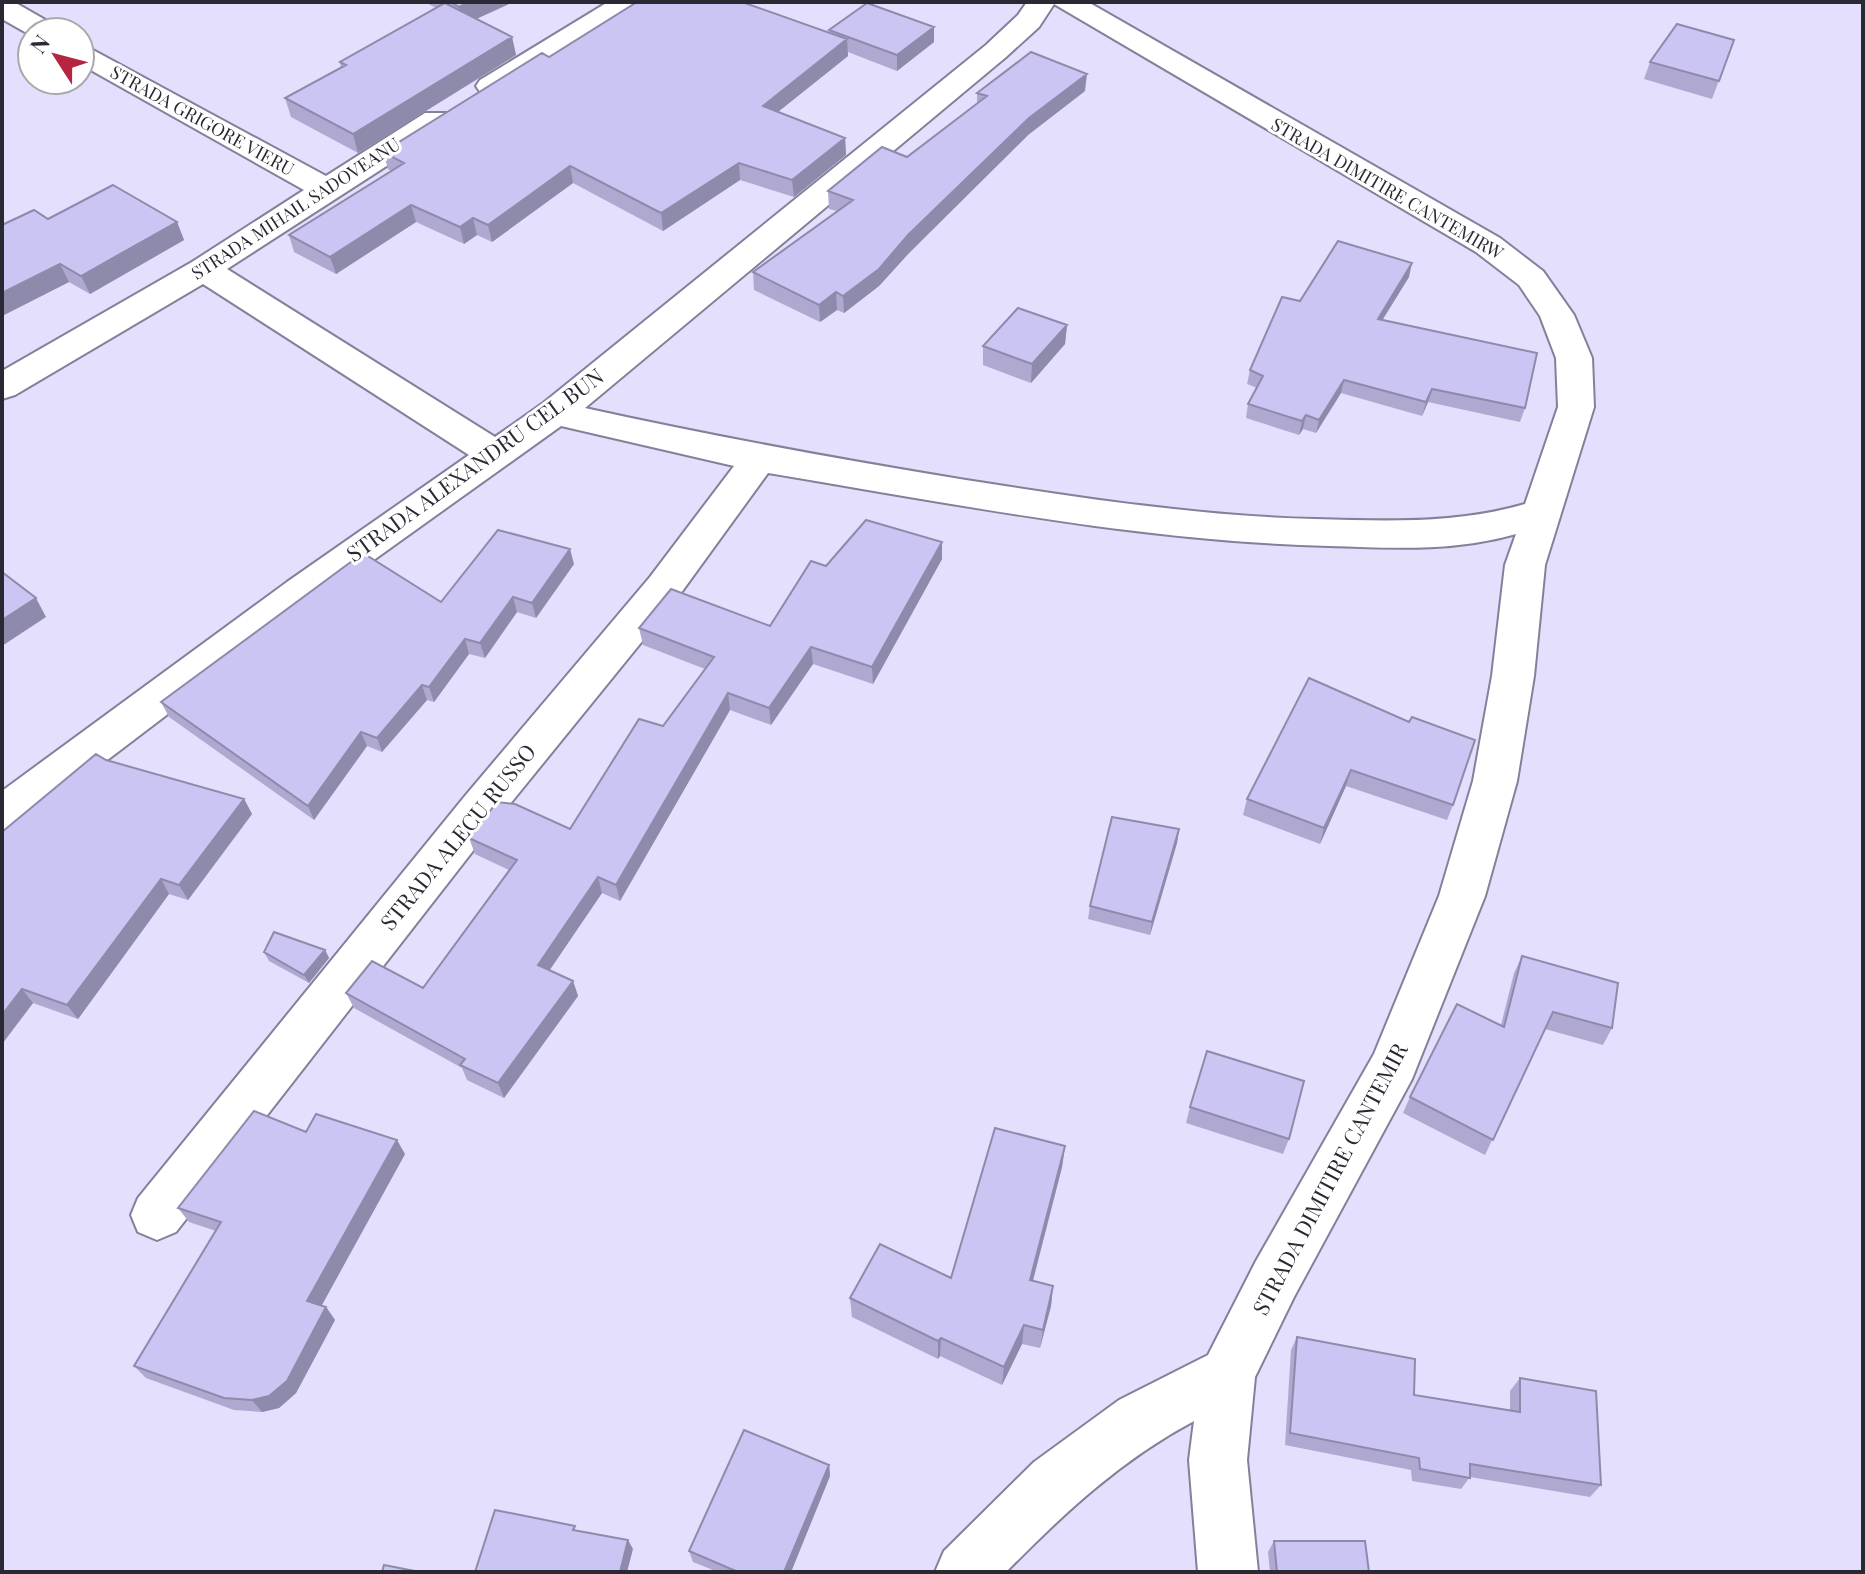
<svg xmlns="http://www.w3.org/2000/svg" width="1865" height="1574" font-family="'Playfair Display',serif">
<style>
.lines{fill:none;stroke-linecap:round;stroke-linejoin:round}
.minor-casing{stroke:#83809a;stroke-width:4}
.minor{fill:#fff;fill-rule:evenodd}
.wall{fill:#afa9d2}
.shaded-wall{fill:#8e8aab}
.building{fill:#cbc5f4;stroke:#8e8aab;stroke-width:2}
.labels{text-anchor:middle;stroke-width:6;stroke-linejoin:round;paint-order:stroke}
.far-street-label{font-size:18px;fill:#292833;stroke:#fff}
.street-label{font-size:22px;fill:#292833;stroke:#fff}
</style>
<rect width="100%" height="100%" fill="#e3dffc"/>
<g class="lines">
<!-- minor casing -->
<g class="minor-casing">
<path id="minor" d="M 2,2 L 14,2 L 56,26 L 61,32 L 32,32 L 32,36 L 2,19 Z
M 608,2 L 642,2 L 638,8 L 502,92 L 480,92 L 476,86 L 480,80 Z
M 1027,2 L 1088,2 L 1500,238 L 1543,271 L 1574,315 L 1592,358 L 1594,407 L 1545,565 L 1534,676 L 1517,781 L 1485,896 L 1412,1079 L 1294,1297 L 1255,1377 L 1247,1460 L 1258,1572 L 1198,1572 L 1189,1460 L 1194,1421 C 1121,1460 1064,1513 1006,1572 L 935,1572 L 944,1551 L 1034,1462 L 1119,1400 L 1208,1355 L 1256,1261 L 1374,1054 L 1439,896 L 1473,781 L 1492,676 L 1505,565 L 1516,534 C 1454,552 1392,548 1329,546 C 1140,541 955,504 768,473 L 678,597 L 497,820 L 176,1232 L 157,1240 L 138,1232 L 131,1215 L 138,1198 L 465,796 L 650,577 L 734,466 L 561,426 L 315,602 L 18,828 L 2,833 L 2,791 L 287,582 L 469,455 L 203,284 L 15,395 L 2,399 L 2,371 L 192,262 L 304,190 L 80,64 L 80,43 L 326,176 L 425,113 L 447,113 L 452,120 L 447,127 L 227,269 L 495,437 L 542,404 L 986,45 L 1018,15 ZM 1054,4 L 1476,252 L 1519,285 L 1540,316 L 1556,358 L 1558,407 L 1525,504 C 1456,524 1387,521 1315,519 C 1197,516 1082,498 966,480 C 838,459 712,436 585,408 L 1006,57 L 1039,27 Z"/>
</g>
<!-- minor -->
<use href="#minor" class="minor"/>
</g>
<!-- wall -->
<path class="wall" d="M 425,2 L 513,2 L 476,19 L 512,37 L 516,55 L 358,153 L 291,117 L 285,98 L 341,68 L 340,62 L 436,8 Z
M 829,30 L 934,42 L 897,71 L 848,52 L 848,56 L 778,112 L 845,138 L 846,155 L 794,197 L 740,180 L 663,231 L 573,183 L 492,242 L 477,235 L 464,244 L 416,222 L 336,274 L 294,252 L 289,235 L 391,171 L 388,169 L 383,152 L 549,57 L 829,32 Z
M 1734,40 L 1712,99 L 1644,79 L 1650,62 Z
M 1085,91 L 1028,135 L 909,253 L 879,286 L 844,313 L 837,310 L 820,322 L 754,290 L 753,272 L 837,211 L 829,209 L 828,191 L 907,157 L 977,104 L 977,93 Z
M 48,219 L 177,222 L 184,240 L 90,294 L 69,282 L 2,316 Z
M 1409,277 L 1382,320 L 1525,408 L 1520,422 L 1428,402 L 1422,416 L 1341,393 L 1316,433 L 1303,429 L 1299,435 L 1246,418 L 1248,404 L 1257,388 L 1247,384 L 1250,370 L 1300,301 Z
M 1067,325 L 1065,344 L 1031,383 L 983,365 L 983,346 Z
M 942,559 L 873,684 L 813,664 L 771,725 L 730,710 L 620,901 L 602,893 L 549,970 L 573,981 L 578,996 L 504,1098 L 467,1080 L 462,1068 L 354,1008 L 346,993 L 423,988 L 509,870 L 475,854 L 469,838 L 570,829 L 663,726 L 705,669 L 643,645 L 639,628 L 770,626 L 826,566 Z
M 574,564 L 536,618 L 517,612 L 485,658 L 469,654 L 434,702 L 427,700 L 382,752 L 367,746 L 314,820 L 169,717 L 161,702 L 441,602 Z
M 1309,678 L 1453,805 L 1447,820 L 1346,786 L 1320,844 L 1243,815 L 1247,799 Z
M 106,760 L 244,799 L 252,814 L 188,900 L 169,894 L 78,1019 L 33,1003 L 2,1044 Z
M 1179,829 L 1177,843 L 1150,935 L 1088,919 L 1090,906 Z
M 325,950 L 329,958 L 309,983 L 269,961 L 264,952 Z
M 1522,956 L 1612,1028 L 1603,1045 L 1545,1029 L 1485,1155 L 1403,1113 L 1410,1097 L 1501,1025 L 1514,973 Z
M 1190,1107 L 1289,1139 L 1283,1154 L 1186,1123 Z
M 306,1132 L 405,1154 L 321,1306 L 326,1307 L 335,1320 L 296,1393 L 279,1408 L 262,1412 L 234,1410 L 146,1378 L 134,1366 L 216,1231 L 189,1222 L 178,1208 Z
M 1065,1146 L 1062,1167 L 1033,1281 L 1053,1286 L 1051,1306 L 1040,1348 L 1022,1344 L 1002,1385 L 940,1356 L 938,1359 L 852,1317 L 850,1298 L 951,1278 Z
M 1297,1337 L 1414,1395 L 1510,1410 L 1510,1391 L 1520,1378 L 1601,1485 L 1590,1497 L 1470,1477 L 1461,1489 L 1412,1481 L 1411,1470 L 1285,1445 L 1291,1350 Z
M 829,1465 L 830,1476 L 791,1572 L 718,1572 L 693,1562 L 689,1551 Z
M 1274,1541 L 1369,1572 L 1270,1572 L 1268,1552 Z"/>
<!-- shaded-wall -->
<path class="shaded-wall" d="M 470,2 L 513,2 L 463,25 L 459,7 Z
M 934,27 L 934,42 L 897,71 L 897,55 Z
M 512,37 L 516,55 L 358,153 L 353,134 Z
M 847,39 L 848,56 L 764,123 L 763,106 Z
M 1087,74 L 1085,91 L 1028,135 L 909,253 L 879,286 L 844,313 L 843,296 L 908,235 L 1029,118 Z
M 845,138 L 846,155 L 794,197 L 792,180 Z
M 739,163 L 740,180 L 663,231 L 661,213 Z
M 570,166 L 573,183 L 492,242 L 488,225 Z
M 411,205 L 416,222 L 336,274 L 330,257 Z
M 473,218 L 477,235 L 464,244 L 460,227 Z
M 177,222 L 184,240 L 90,294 L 81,276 Z
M 1412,263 L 1409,277 L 1375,332 L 1378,319 Z
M 60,264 L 69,282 L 2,316 L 2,293 Z
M 836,292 L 837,310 L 820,322 L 819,305 Z
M 1067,325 L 1065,344 L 1031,383 L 1032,364 Z
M 1344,380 L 1341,393 L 1316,433 L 1319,420 Z
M 1432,389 L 1428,402 L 1422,416 L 1426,402 Z
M 1306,415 L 1303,429 L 1299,435 L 1302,421 Z
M 942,542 L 942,559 L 873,684 L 872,667 Z
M 570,549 L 574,564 L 536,618 L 532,603 Z
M 513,597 L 517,612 L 485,658 L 480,643 Z
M 36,598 L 46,617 L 2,646 L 2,620 Z
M 465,639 L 469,654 L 434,702 L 429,687 Z
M 811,647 L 813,664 L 771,725 L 769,708 Z
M 422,685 L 427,700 L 382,752 L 377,738 Z
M 728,693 L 730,710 L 620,901 L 616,885 Z
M 361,732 L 367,746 L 314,820 L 308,806 Z
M 1351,770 L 1346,786 L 1320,844 L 1324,828 Z
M 244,799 L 252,814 L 188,900 L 179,885 Z
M 1179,829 L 1177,843 L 1150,935 L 1152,922 Z
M 598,877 L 602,893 L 543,980 L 538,965 Z
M 161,879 L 169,894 L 78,1019 L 67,1005 Z
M 325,950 L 329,958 L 309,983 L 304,975 Z
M 573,981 L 578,996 L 504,1098 L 498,1083 Z
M 22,989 L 33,1003 L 2,1044 L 2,1015 Z
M 397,1140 L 405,1154 L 317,1314 L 307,1301 Z
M 1065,1146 L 1062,1167 L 1028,1299 L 1030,1280 Z
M 1053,1286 L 1051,1306 L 1040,1348 L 1043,1330 Z
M 326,1307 L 335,1320 L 296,1393 L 279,1408 L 262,1412 L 252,1400 Z
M 1024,1325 L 1022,1344 L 1002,1385 L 1004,1367 Z
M 941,1338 L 940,1356 L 938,1359 L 938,1341 Z
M 829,1465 L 830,1476 L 791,1572 L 784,1572 Z
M 628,1540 L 633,1549 L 627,1572 L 620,1572 Z"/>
<!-- building -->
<path class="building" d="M 451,2 L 470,2 L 459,7 Z
M 637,2 L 742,2 L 847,39 L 763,106 L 845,138 L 792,180 L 739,163 L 661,213 L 570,166 L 488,225 L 473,218 L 460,227 L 411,205 L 330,257 L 289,235 L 404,163 L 383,152 L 542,53 L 549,57 Z
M 445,3 L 512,37 L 353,134 L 285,98 L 346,65 L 340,62 Z
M 867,3 L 934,27 L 897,55 L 829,30 Z
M 1677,24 L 1734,40 L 1719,81 L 1650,62 Z
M 1031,52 L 1087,74 L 1029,118 L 908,235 L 879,269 L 843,296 L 836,292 L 819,305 L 753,272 L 853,200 L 828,191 L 882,147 L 907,157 L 987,96 L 977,93 Z
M 113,185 L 177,222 L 81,276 L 60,264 L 2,293 L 2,225 L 34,210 L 48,219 Z
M 1338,241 L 1412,263 L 1378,319 L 1537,353 L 1525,408 L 1432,389 L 1426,402 L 1344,380 L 1319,420 L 1306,415 L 1302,421 L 1248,404 L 1263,376 L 1250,370 L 1282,297 L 1300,301 Z
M 1018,308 L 1067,325 L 1032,364 L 983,346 Z
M 866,520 L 942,542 L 872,667 L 811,647 L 769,708 L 728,693 L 616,885 L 598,877 L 538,965 L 573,981 L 498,1083 L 460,1065 L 465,1059 L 346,993 L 372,961 L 423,988 L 517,860 L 469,838 L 497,802 L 515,804 L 570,829 L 639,719 L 663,726 L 714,657 L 639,628 L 671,589 L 770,626 L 811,561 L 826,566 Z
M 498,530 L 570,549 L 532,603 L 513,597 L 480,643 L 465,639 L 429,687 L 422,685 L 377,738 L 361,732 L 308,806 L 161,702 L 363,553 L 441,602 Z
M 2,572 L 36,598 L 2,620 Z
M 1309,678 L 1409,722 L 1412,717 L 1475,740 L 1453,805 L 1351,770 L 1324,828 L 1247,799 Z
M 96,754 L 106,760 L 244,799 L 179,885 L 161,879 L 67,1005 L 22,989 L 2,1015 L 2,832 Z
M 1112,817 L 1179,829 L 1152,922 L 1090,906 Z
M 274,932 L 325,950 L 304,975 L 264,952 Z
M 1522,956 L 1618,983 L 1612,1028 L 1553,1012 L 1493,1140 L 1410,1097 L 1457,1004 L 1504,1027 Z
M 1207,1051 L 1304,1081 L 1289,1139 L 1190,1107 Z
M 254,1111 L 306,1132 L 316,1114 L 397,1140 L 307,1301 L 326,1307 L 287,1381 L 269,1396 L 252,1400 L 224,1398 L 134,1366 L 221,1222 L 178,1208 Z
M 995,1128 L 1065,1146 L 1030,1280 L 1053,1286 L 1043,1330 L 1024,1325 L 1004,1367 L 941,1338 L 938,1341 L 850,1298 L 880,1244 L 951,1278 Z
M 1297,1337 L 1415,1359 L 1414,1395 L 1520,1412 L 1520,1378 L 1596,1391 L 1601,1485 L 1470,1464 L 1470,1478 L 1420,1469 L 1419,1458 L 1290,1433 Z
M 744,1430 L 829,1465 L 784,1572 L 738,1572 L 689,1551 Z
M 495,1510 L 575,1526 L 573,1530 L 628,1540 L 620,1572 L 475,1572 Z
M 1274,1541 L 1365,1541 L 1369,1572 L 1277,1572 Z
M 384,1565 L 420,1572 L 382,1572 Z"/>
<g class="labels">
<!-- far-street labels -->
<g class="far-street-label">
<text transform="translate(202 121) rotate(29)" y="6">STRADA GRIGORE VIERU</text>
<text transform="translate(1387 189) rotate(30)" y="6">STRADA DIMITIRE CANTEMIRW</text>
<text transform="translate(296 209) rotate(-33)" y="6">STRADA MIHAIL SADOVEANU</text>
</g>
<!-- street labels -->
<g class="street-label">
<text transform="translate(475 465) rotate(-36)" y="8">STRADA ALEXANDRU CEL BUN</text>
<text transform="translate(458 837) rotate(-51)" y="8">STRADA ALECU RUSSO</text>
<text transform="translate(1330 1179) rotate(-62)" y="8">STRADA DIMITIRE CANTEMIR</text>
</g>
</g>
<!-- border -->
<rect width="1865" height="1574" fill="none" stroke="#292833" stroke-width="8"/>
<!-- north arrow -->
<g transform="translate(56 56) rotate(306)"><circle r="38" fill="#ffffff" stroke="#a9a9ad" stroke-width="2"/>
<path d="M0-6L14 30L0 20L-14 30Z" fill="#b6243f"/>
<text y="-12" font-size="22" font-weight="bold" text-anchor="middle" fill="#292833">N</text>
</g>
</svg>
